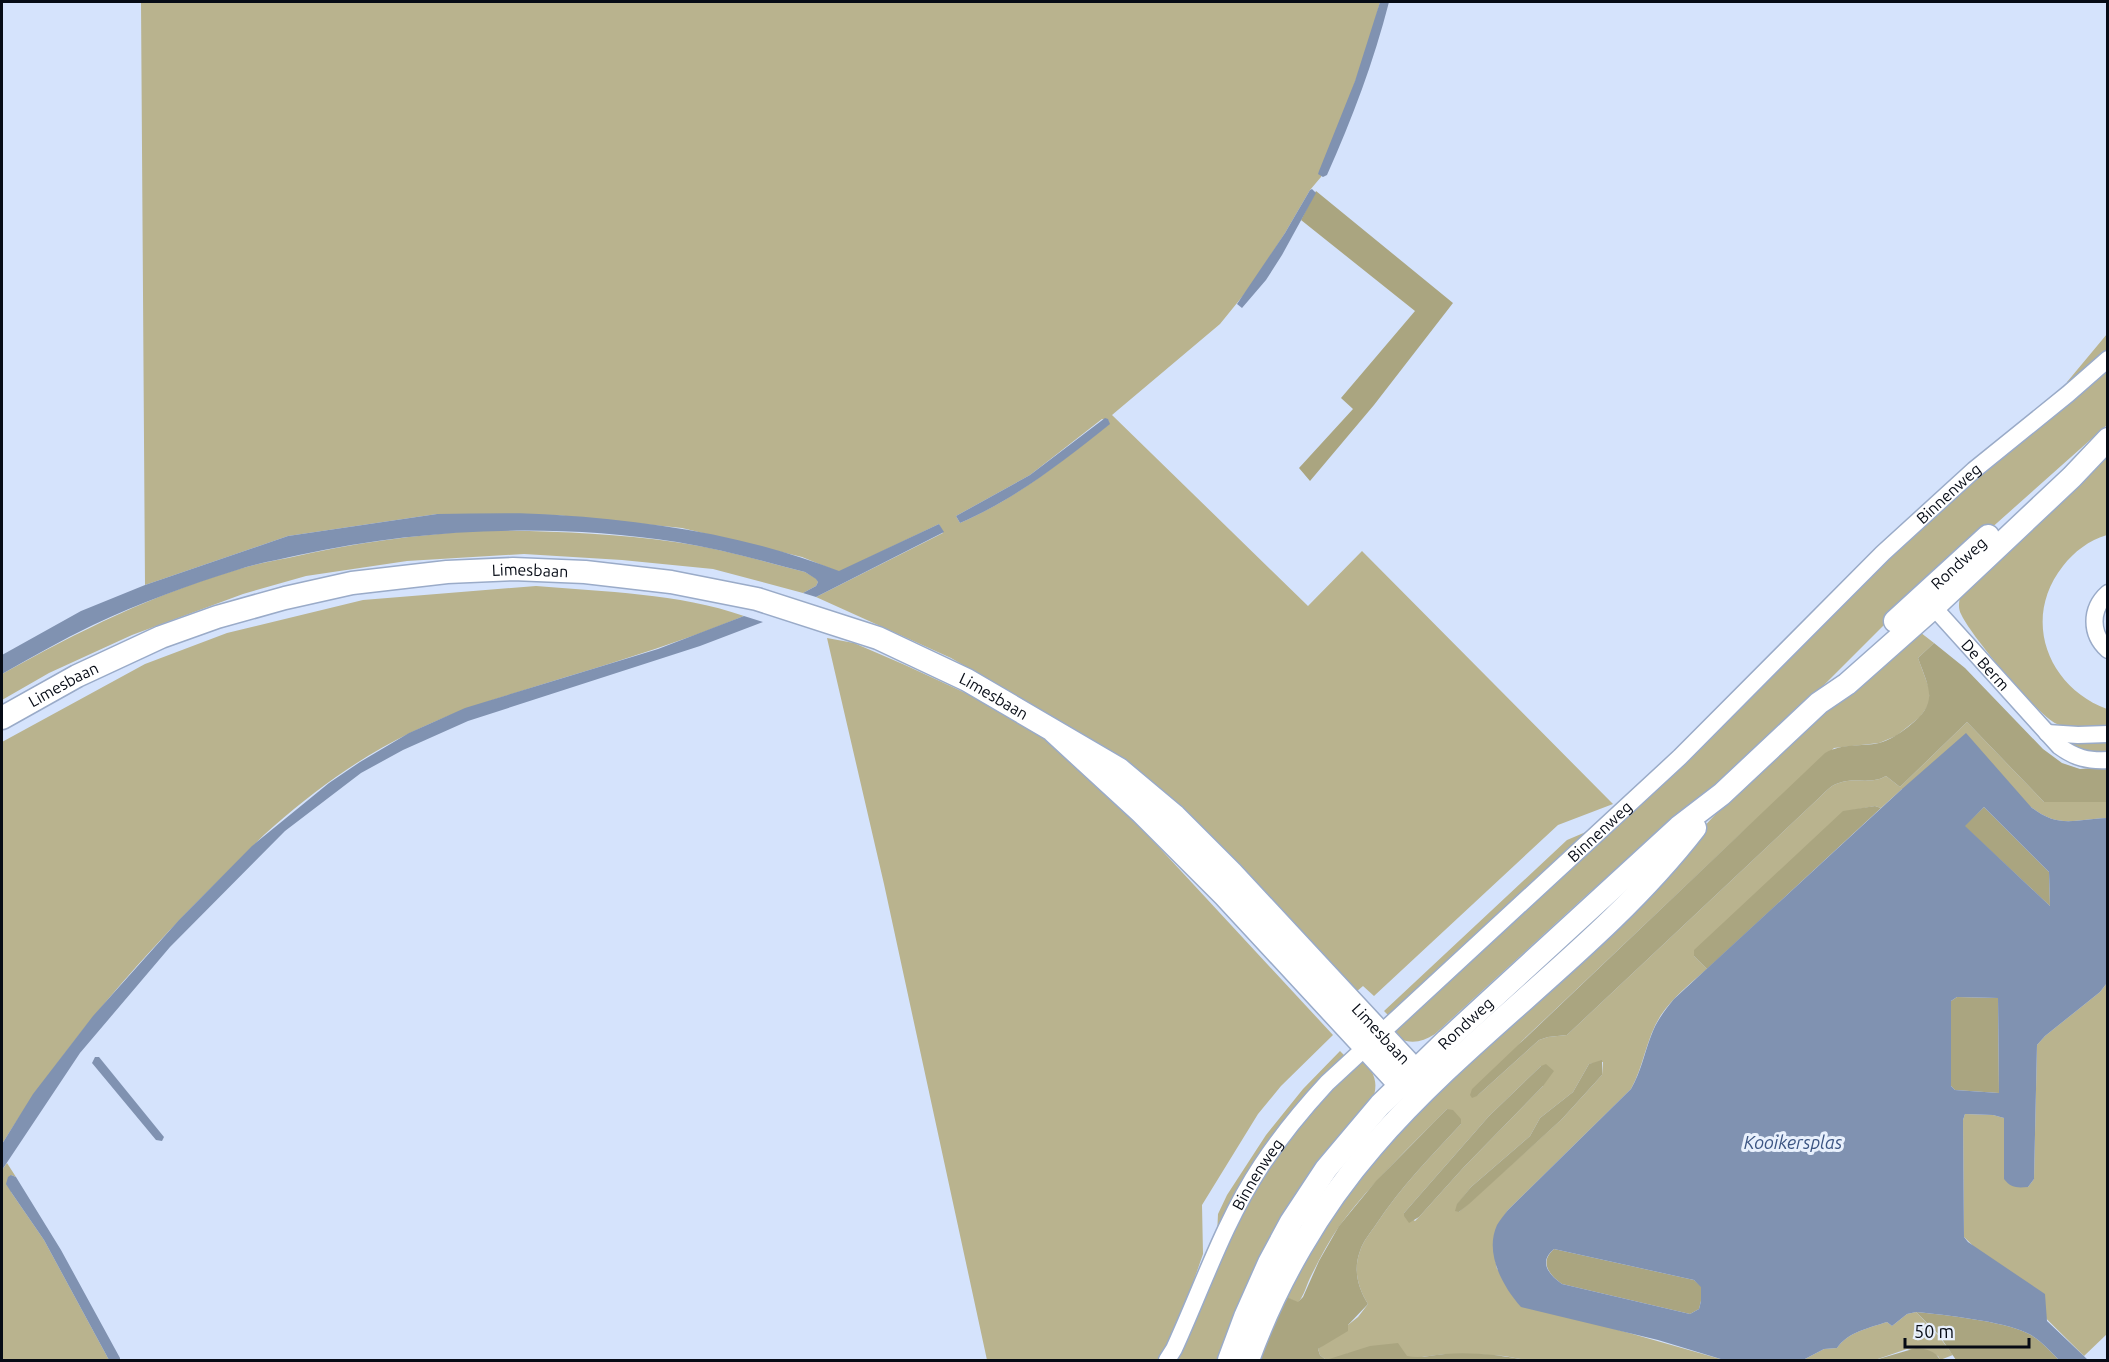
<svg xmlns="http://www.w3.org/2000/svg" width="2109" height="1362" font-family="Ubuntu,sans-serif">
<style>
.green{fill:#b9b38e;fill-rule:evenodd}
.forest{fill:#aaa580}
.water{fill:#8092b1;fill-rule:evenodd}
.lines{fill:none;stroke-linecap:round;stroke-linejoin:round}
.street-casing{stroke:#9aabc8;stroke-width:19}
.secondary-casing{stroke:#9aabc8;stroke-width:25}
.street{stroke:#fff;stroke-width:16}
.secondary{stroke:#fff;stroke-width:22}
.labels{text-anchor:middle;stroke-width:6;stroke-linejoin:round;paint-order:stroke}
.street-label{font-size:16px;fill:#060b15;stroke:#e8f0fc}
.water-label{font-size:18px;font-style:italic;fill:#3c5582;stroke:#e8f0fc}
</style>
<rect width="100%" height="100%" fill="#d5e3fc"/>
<!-- green -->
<path class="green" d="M 141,2 L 1380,2 L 1369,43 L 1321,177 L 1310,190 L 1285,233 L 1250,287 L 1220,324 L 1112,415 L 1308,606 L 1362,551 L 1613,804 L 1558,825 L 1374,996 L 1363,986 L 1356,992 L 1035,707 L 951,658 L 816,597 L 943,533 L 939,524 L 839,572 L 802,557 L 682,528 L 556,515 L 437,514 L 288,536 L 145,585 ZM 1102,419 L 1109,421 L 1109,424 C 1060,463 1018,497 960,523 L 956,516 L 1030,475 Z
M 2107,334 L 2107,352 L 2071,385 L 2067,382 Z
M 2107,367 L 2107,425 L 1897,612 L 1818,691 L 1653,844 L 1590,892 L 1435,1034 C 1419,1045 1403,1044 1388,1032 L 1853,590 L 1994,461 Z
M 2107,450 L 2107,535 C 2089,540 2074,552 2063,566 C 2021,619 2048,687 2107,709 L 2107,730 C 2092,729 2071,731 2057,724 C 2037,715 1971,636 1961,614 C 1958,608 1959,603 1960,596 Z
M 482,530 C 547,531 611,533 675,542 C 719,548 762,561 805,572 L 817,579 L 818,582 L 816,586 L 803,593 L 713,569 L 622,560 L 524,554 L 407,561 L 306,576 L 243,594 L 132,635 L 49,673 L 2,700 L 2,674 C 77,632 156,593 239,569 C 255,564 272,561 288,558 C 352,543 417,535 482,530 Z
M 536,586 C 605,592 678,593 744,616 C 686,640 626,659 566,677 C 513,694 460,708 410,733 C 362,756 315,790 274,826 C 254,843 236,864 217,882 C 136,962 62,1048 2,1144 L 2,742 L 145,664 L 227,633 L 363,600 Z
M 1916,629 L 1934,643 L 1918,658 L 1929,688 L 1929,704 L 1920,717 L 1896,736 L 1879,743 L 1834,748 L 1736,838 L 1522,1041 L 1477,1096 L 1539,1040 L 1548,1037 L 1567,1035 L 1820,797 C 1825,792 1831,785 1839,783 C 1854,777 1871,785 1886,776 L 1900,787 L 1967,722 L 2044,802 L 2107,802 L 2107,818 C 2076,819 2058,829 2031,807 L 1902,789 L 1881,808 L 1875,806 L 1843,812 L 1694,956 L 1707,969 C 1691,983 1673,997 1661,1015 C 1646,1038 1644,1066 1631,1089 L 1508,1210 C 1493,1232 1492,1243 1497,1269 L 1608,1327 L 1724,1360 L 1526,1360 L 1504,1356 L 1471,1354 L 1445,1354 L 1414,1358 L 1349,1353 L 1338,1358 L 1326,1360 L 1320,1355 L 1318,1349 L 1358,1317 L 1368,1304 C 1358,1288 1353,1270 1360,1251 C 1363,1241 1371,1232 1377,1223 C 1401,1187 1431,1156 1461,1124 L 1447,1109 C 1410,1147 1372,1182 1340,1225 C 1328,1242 1319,1260 1310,1278 C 1306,1287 1304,1295 1298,1303 L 1282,1295 L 1362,1164 L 1685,847 L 1726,803 ZM 1603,1062 L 1602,1075 L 1562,1119 L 1459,1212 L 1457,1205 L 1471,1187 L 1530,1136 L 1540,1118 L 1573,1092 L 1589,1064 ZM 1541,1066 L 1543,1086 L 1464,1167 L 1419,1217 L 1415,1221 L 1404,1213 L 1489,1116 Z
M 827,638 L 854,643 L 905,665 L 985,702 L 1055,744 L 1119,804 L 1333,1035 L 1281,1086 L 1258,1114 L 1202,1205 L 1203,1254 L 1187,1300 L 1160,1360 L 987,1360 L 884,884 Z
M 2107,738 L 2107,756 L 2084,754 L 2066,741 Z
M 1593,829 L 1389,1016 L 1384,1011 L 1567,840 Z
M 2107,983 L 2107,1334 L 2084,1356 L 1964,1237 L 1963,1120 L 1965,1114 L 1993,1115 L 2004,1118 L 2028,1187 L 2034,1179 L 2037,1045 L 2045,1036 L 2100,992 Z
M 1340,1051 L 1345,1056 L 1217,1235 L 1218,1214 L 1227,1195 L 1266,1135 L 1303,1089 Z
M 1362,1057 C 1375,1075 1379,1081 1372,1103 L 1222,1360 L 1176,1360 L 1241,1216 L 1268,1167 L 1307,1117 Z
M 7,1163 L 16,1177 L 11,1175 L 11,1192 L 44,1240 L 109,1360 L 2,1360 L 2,1170 Z
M 1916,1312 L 1938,1335 L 1953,1355 L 1940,1360 L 1938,1356 L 1907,1349 L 1875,1360 L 1803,1360 L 1824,1349 L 1837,1348 C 1848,1332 1869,1328 1887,1322 L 1892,1326 L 1907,1314 Z"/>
<!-- forest -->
<path class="forest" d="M 1316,191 L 1453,303 L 1374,405 L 1310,481 L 1299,468 L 1353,409 L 1341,398 L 1415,311 L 1301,220 Z
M 1934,643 L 1965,668 L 2043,749 L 2062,763 L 2080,769 L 2107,767 L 2107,802 L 2044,802 L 1967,722 L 1900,787 L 1886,776 C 1871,785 1854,777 1839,783 C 1831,785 1825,792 1820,797 L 1567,1035 L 1548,1037 L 1539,1040 L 1477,1096 L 1472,1098 L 1470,1095 L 1472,1089 L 1825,753 C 1843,743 1860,747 1879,743 C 1890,740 1899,734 1908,727 C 1939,703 1930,691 1918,658 Z
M 1875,806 L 1881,808 L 1707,969 L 1694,956 L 1694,950 L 1843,811 Z
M 1984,807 L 2049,872 L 2050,906 L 1964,826 Z
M 1957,997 L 1998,998 L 1999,1093 L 1955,1090 L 1951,1086 L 1951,1001 Z
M 1602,1060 L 1602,1075 L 1562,1119 L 1469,1204 L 1459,1212 L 1455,1211 L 1457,1204 L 1471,1187 L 1530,1136 L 1540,1118 L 1573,1092 L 1589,1064 Z
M 1546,1064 L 1554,1071 L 1543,1086 L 1464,1167 L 1419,1217 L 1409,1223 L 1404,1216 L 1404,1213 L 1489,1116 L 1541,1066 Z
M 1447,1109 L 1453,1110 L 1461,1119 L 1461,1124 C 1431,1156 1401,1187 1377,1223 C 1371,1232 1363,1241 1360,1251 C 1353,1270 1358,1288 1368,1304 L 1348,1325 L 1348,1331 L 1318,1349 L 1320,1355 L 1326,1360 L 1370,1346 L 1398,1343 L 1407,1356 C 1420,1359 1432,1355 1445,1354 C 1472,1352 1499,1355 1526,1360 L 1256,1360 L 1282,1295 L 1298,1302 L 1303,1297 L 1319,1261 L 1339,1226 L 1376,1181 Z
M 1554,1249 L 1694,1280 L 1701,1286 L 1701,1301 L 1699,1309 L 1690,1314 L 1562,1284 C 1549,1275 1539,1262 1554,1249 Z
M 1916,1312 C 1945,1315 2002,1321 2027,1333 C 2040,1339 2049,1350 2059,1360 L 1956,1360 L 1939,1335 Z
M 1916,1348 C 1926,1349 1936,1351 1940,1360 L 1875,1360 Z"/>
<!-- water -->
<path class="water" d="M 1380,2 L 1389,2 C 1374,61 1352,119 1327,175 L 1323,177 L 1318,174 L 1319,171 L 1355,81 Z
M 1312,189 L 1316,193 L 1282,255 L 1266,280 L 1242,308 L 1237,304 L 1285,233 L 1310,190 Z
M 1105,418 L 1108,419 L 1110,424 C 1061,463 1017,498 960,523 L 956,516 L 1030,475 Z
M 437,514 C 477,514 517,512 557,515 C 653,521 749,536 839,571 L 939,524 L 944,532 L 816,597 L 803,593 L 816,586 L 818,582 L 816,579 L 805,572 C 763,561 720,549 677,542 C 552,523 423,528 299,555 C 278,560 257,563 237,570 C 189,585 139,603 93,625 C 62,640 32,657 2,674 L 2,655 L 81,611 L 145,585 L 288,536 Z
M 744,616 L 763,622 L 700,646 L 468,721 L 403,750 L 361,773 L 285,831 L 170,947 L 80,1053 L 2,1170 L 2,1144 L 33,1094 L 93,1016 L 179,920 L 252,846 L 329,783 L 360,762 L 409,733 L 465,708 L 658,649 Z
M 1966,733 L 2031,807 C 2058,829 2076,819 2107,818 L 2107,983 L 2100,992 L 2045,1036 L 2037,1045 L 2034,1179 L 2028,1187 C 2017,1188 2011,1188 2004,1179 L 2004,1118 L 1993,1115 L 1965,1114 L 1963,1120 L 1964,1237 L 1968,1242 L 2045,1294 L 2047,1321 L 2088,1360 L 2059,1360 C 2049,1350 2040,1339 2027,1333 C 2002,1321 1945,1315 1916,1312 L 1907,1314 L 1892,1326 L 1887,1322 C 1869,1328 1848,1332 1837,1348 L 1824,1349 L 1803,1360 L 1724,1360 L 1658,1340 L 1521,1307 C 1503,1287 1484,1253 1497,1225 C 1500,1220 1504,1215 1508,1210 L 1631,1089 C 1641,1072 1644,1054 1651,1036 C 1656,1022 1664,1011 1674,999 L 1902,789 ZM 1984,807 L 2049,872 L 2050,906 L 1965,826 ZM 1957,997 L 1998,998 L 1999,1093 L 1955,1090 L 1951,1086 L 1951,1001 ZM 1554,1249 L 1694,1280 L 1701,1287 L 1701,1301 L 1699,1309 L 1690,1314 L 1562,1284 C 1549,1275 1538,1262 1554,1249 Z
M 95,1057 L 99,1057 L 164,1137 L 162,1141 L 156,1140 L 92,1063 Z
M 11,1175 L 16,1177 L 61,1250 L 120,1358 L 120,1360 L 109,1360 L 44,1240 L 11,1192 L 6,1184 L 8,1177 Z"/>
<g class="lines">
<!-- street casing -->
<g class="street-casing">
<g id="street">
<path d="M 2108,593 C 2090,609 2090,634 2108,650"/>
<path id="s1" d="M 1928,601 L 2059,746 C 2075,758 2088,761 2108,760"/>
<path d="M 2047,733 L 2078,735 L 2108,734"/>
<path id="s2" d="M 1167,1360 L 1174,1349 C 1202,1288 1224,1222 1261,1166 C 1280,1137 1303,1109 1327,1083 L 1680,757 L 1883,553 L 1974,470 L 2068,394 L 2108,359"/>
</g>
</g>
<!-- secondary casing -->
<g class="secondary-casing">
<g id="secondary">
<path id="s3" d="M 1895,621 L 1988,536"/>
<path id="s4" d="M 2,718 L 77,676 L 161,637 L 217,617 L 285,598 L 352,583 L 447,572 L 513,569 L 585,572 L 671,582 L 757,599 L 878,638 L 967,680 L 1119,769 L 1175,816 L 1231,872 L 1415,1070 L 1423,1092 L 1400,1085 L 1225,896 L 1142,813 L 1054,732"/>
<path id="s5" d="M 1229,1360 L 1245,1317 L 1269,1263 L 1291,1222 L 1326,1169 L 1380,1105 L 1447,1040 L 1679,827 L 1722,794 L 1819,703 L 1847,684 L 1934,607 L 2072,477 L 2108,439"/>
<path d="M 1248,1360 C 1276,1283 1319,1208 1373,1146 C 1471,1032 1602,948 1695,828"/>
</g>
</g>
<!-- street -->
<use href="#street" class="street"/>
<!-- secondary -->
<use href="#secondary" class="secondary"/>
</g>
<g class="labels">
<!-- street labels -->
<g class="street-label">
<text dy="6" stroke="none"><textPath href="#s2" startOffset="1179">Binnenweg</textPath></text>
<text dy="6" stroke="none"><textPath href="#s3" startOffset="86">Rondweg</textPath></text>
<text dy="6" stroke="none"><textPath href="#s4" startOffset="556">Limesbaan</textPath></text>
<text dy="6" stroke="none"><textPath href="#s1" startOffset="86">De Berm</textPath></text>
<text dy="6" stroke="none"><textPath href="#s4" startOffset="70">Limesbaan</textPath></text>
<text dy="6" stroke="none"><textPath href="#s4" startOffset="1042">Limesbaan</textPath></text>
<text dy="6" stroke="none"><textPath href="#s2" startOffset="693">Binnenweg</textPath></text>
<text dy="6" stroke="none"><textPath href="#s5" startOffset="417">Rondweg</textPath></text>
<text dy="6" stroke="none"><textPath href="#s4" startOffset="1560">Limesbaan</textPath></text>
<text dy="6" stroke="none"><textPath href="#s2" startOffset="207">Binnenweg</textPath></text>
</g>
<!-- water labels -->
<g class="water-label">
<text x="1793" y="1149">Kooikersplas</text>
</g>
</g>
<!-- border -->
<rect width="2109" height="1362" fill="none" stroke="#060b15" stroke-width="6"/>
<!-- scale -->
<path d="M1905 1338v9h124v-9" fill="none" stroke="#060b15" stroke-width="3"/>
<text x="1914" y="1338" font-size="18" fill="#060b15" stroke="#e8f0fc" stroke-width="4.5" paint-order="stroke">50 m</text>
</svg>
